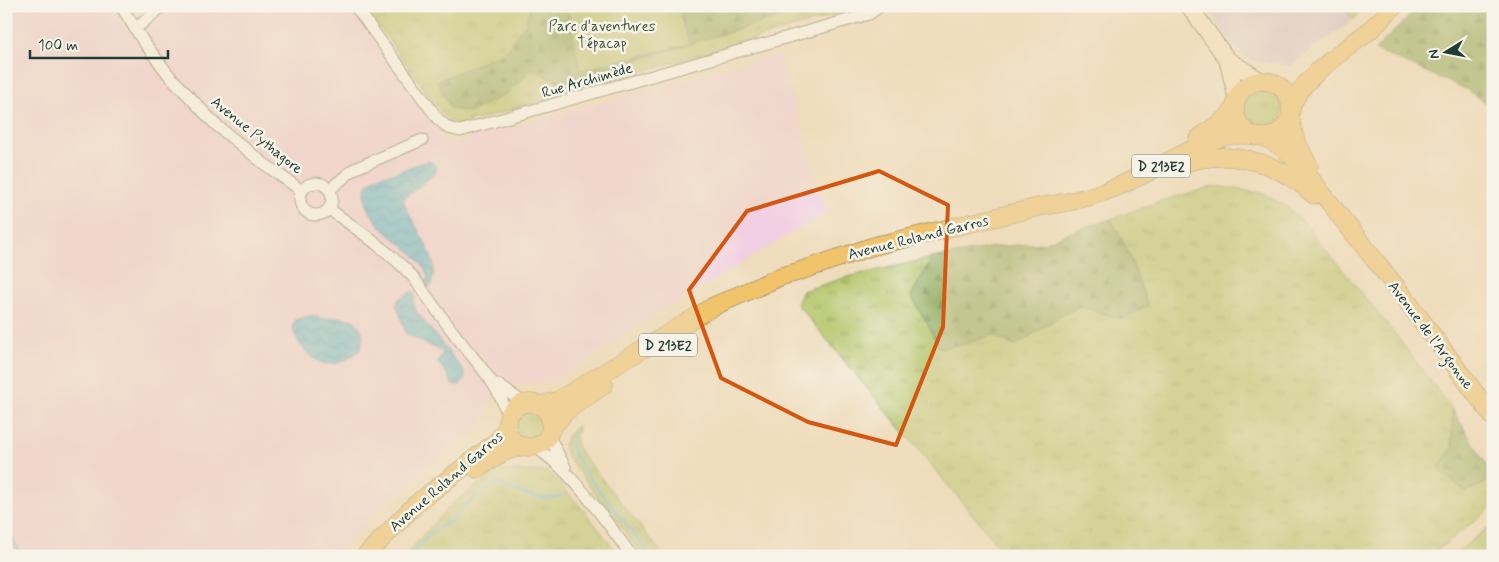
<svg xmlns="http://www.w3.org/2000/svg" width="1499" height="562" font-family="Mynerve,sans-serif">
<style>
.built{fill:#f2cfe2}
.industrial{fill:#cfbdd0}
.grass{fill:url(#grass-tufts);stroke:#69814e}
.forest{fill:url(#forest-firs);stroke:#567448}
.park{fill:#b3c568;stroke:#69814e}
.water{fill:url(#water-waves);stroke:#3d7a86}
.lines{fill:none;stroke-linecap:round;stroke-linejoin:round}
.stream{stroke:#5bb7d9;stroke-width:2.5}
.minor-casing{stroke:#687563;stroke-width:13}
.secondary-casing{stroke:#687563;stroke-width:18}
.primary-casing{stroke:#687563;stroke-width:19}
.minor{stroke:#fff;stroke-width:11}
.secondary{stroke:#f9e7c3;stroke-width:16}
.primary{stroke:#f1c36a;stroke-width:18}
.marked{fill:none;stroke:#d45610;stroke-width:4;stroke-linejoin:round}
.labels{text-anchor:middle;stroke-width:5;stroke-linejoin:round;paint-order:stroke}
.shield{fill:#f7f3e8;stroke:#60746a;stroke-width:1}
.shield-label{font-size:14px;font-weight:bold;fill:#1f3d34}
.park-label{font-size:15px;fill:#3d583e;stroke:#f7f3e8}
.street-label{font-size:15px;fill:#1f3d34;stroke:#f7f3e8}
</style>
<defs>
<pattern id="grass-tufts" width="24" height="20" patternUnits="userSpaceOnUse" patternTransform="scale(1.25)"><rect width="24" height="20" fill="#b3c568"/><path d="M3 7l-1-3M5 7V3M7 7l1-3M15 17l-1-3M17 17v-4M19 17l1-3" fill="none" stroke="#91a156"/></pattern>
<pattern id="forest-firs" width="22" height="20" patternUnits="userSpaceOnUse" patternTransform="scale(1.25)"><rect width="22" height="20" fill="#8eaa5c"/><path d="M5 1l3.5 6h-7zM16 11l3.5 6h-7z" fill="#738c4d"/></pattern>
<pattern id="water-waves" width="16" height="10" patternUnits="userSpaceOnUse" patternTransform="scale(1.25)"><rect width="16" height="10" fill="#5bb7d9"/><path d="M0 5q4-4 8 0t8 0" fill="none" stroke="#4b96b1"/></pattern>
</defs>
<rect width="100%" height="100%" fill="#f7f3e8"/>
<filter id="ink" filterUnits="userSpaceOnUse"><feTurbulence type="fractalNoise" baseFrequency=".02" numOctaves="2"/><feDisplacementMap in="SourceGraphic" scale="10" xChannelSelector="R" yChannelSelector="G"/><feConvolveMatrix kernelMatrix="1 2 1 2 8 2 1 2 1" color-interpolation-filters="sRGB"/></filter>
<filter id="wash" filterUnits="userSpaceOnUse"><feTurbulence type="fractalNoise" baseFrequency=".0096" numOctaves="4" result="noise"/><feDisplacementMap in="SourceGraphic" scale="20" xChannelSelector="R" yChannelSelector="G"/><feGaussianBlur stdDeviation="1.12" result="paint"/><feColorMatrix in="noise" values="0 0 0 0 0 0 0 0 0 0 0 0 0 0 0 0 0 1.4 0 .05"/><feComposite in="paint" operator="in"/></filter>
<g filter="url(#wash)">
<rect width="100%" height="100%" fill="#efdcbb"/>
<!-- built -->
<path class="built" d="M 6,6 L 112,6 L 124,25 L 131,22 L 139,34 L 179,6 L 348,6 L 447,144 L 779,54 L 826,212 L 652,317 L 553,382 L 520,383 L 491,398 L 479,428 L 383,506 L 335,556 L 6,556 Z"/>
<!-- industrial -->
<path class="industrial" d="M 1205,6 L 1343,6 L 1353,20 L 1290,66 L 1245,60 Z"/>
<!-- grass -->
<path class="grass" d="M 364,6 L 867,6 L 459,125 L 448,120 L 439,109 Z
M 1343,6 L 1367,6 L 1353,20 Z
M1244 110a19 19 0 1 1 38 0a19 19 0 1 1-38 0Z
M 1215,186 L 1262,193 L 1284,205 L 1301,219 L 1392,330 L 1452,409 L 1452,448 L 1466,492 L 1493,479 L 1493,506 L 1430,556 L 1007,556 L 797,304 L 803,291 L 847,277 L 932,258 L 911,296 L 926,321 L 965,344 L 992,335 L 1048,324 L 1079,306 L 1122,319 L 1148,305 L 1124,243 L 1111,219 L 1164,200 Z
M516 424a14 14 0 1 1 28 0a14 14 0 1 1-28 0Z
M 579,425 L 576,436 L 577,448 L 664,556 L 643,556 L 566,455 C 561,441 568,433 579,425 Z
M 498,470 L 549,472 L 582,508 L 620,556 L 404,556 L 453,503 Z
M 1493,524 L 1493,556 L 1452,556 Z"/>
<!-- forest -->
<path class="forest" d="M 530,6 L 803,6 L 779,17 L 560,83 L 532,69 L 509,92 L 471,112 L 451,109 L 437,81 L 503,53 L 526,24 Z
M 1420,6 L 1493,6 L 1493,109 L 1466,89 L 1375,50 Z
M 1111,219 L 1124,243 L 1148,305 L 1122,319 L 1079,306 L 1048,324 L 1015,346 L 992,335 L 965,344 L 939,348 L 926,321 L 911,296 L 932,258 L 993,247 L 1043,243 L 1079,229 Z
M 1452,409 L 1493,475 L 1493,479 L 1466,492 L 1438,469 L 1452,448 Z"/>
<!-- park -->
<path class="park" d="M 567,6 L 677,6 L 689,44 L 580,70 Z"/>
<!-- water -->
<path class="water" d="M 429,161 L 436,166 L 436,173 L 403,199 C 410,226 447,260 429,288 L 425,283 L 428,278 C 425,268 418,259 411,252 C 406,247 399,243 393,238 C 378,226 350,194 375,178 C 381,174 389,175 397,172 C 408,169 416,163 429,161 Z
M 412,291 L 415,297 L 413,301 L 416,311 L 463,370 L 465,378 L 460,385 L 452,385 L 448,375 L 438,363 L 443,352 L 406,334 L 399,311 L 396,306 L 399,299 Z
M 312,315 L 324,319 L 337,317 L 354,320 L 360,327 L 363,335 L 361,349 C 343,365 322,372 305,350 C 299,343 294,336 293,326 L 295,320 Z"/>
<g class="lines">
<!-- stream -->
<path class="stream" d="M 573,433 L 571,442 L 574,454 L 587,475 L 651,556
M 6,526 L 21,556
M 410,556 L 438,527 L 452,521 L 464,506 L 496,483 C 516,490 541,504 562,496"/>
</g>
</g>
<g filter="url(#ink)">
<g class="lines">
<!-- minor casing -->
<g class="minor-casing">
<path id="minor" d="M 121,6 L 143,41 L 168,74 L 216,125 L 263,163 L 302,191
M 355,6 L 438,119 L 448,128 L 460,131 L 869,14 L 880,6
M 135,29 L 163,6
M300 199a16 16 0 1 1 32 0a16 16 0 1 1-32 0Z
M 329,190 L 354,169 L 422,140
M 329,209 C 358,230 389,251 413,277 C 430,300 446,324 464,346 C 483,370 499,386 508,417
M 497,384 L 524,403
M 549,436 L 565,467
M 534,447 C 570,467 606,522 632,556"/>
</g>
<!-- secondary casing -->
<g class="secondary-casing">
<path id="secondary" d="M 1189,6 L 1227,59 L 1261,81
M 1227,59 L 1237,99"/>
</g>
<!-- primary casing -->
<g class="primary-casing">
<path id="primary" d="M1235 109a28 28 0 1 1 56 0a28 28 0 1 1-56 0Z
M 1291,107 C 1303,76 1343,52 1369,31 C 1377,23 1386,15 1394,6
M 1290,117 L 1295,139 L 1309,166
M 1265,137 L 1283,148 L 1295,159 L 1404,297 L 1493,417
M 1198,139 L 1228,117 L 1235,107
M 1176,166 C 1226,147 1275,159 1314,195
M507 425a22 22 0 1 1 44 0a22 22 0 1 1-44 0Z
M 540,405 L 557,401 L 712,307 L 782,276 L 794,273 L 874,246 L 1043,206 C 1074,202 1104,194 1132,180 C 1160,167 1187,150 1216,139 L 1231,135 L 1252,135
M 551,429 L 565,412 L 604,385
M 477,469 L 504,452 L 523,446
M 365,556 L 416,504 L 496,442 L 507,428"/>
</g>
<!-- minor -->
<use href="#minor" class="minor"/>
<!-- secondary -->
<use href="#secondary" class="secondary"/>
<!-- primary -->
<use href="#primary" class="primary"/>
</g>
</g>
<!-- marked area -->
<path d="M0 0H1499V562H0ZM 879,171 L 948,205 L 943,327 L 896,445 L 808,422 L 721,378 L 689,290 L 747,211 Z" fill="#efdcbb" fill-opacity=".55" fill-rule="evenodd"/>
<path class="marked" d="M 879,171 L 948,205 L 943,327 L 896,445 L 808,422 L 721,378 L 689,290 L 747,211 Z"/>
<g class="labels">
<!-- shield labels -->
<g class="shield">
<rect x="1132" y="154.5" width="58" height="23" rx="4"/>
<rect x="639" y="333.5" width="58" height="23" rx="4"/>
</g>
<g class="shield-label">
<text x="1161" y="171">D 213E2</text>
<text x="668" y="350">D 213E2</text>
</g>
<!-- park labels -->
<g class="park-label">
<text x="602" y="31">Parc d'aventures<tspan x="602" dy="17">Tépacap</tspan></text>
</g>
<!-- street labels -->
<g class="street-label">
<text transform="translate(587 80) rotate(-16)" y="5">Rue Archimède</text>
<text transform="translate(257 135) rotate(39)" y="5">Avenue Pythagore</text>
<text transform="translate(918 237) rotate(-14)" y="5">Avenue Roland Garros</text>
<text transform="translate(1431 335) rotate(53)" y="5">Avenue de l'Argonne</text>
<text transform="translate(446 481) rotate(-41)" y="5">Avenue Roland Garros</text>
</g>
</g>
<!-- margin -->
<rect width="1499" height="562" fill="none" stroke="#f7f3e8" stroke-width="25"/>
<!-- north arrow -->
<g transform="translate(1446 52) rotate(260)" stroke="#f7f3e8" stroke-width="4" paint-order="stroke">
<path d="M0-4L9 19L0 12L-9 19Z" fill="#1f3d34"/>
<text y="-8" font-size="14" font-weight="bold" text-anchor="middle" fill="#1f3d34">N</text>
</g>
<!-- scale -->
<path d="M30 50v8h138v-8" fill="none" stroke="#1f3d34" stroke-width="2.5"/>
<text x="38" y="50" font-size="15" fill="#1f3d34" stroke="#f7f3e8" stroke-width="4" paint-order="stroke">100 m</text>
</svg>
